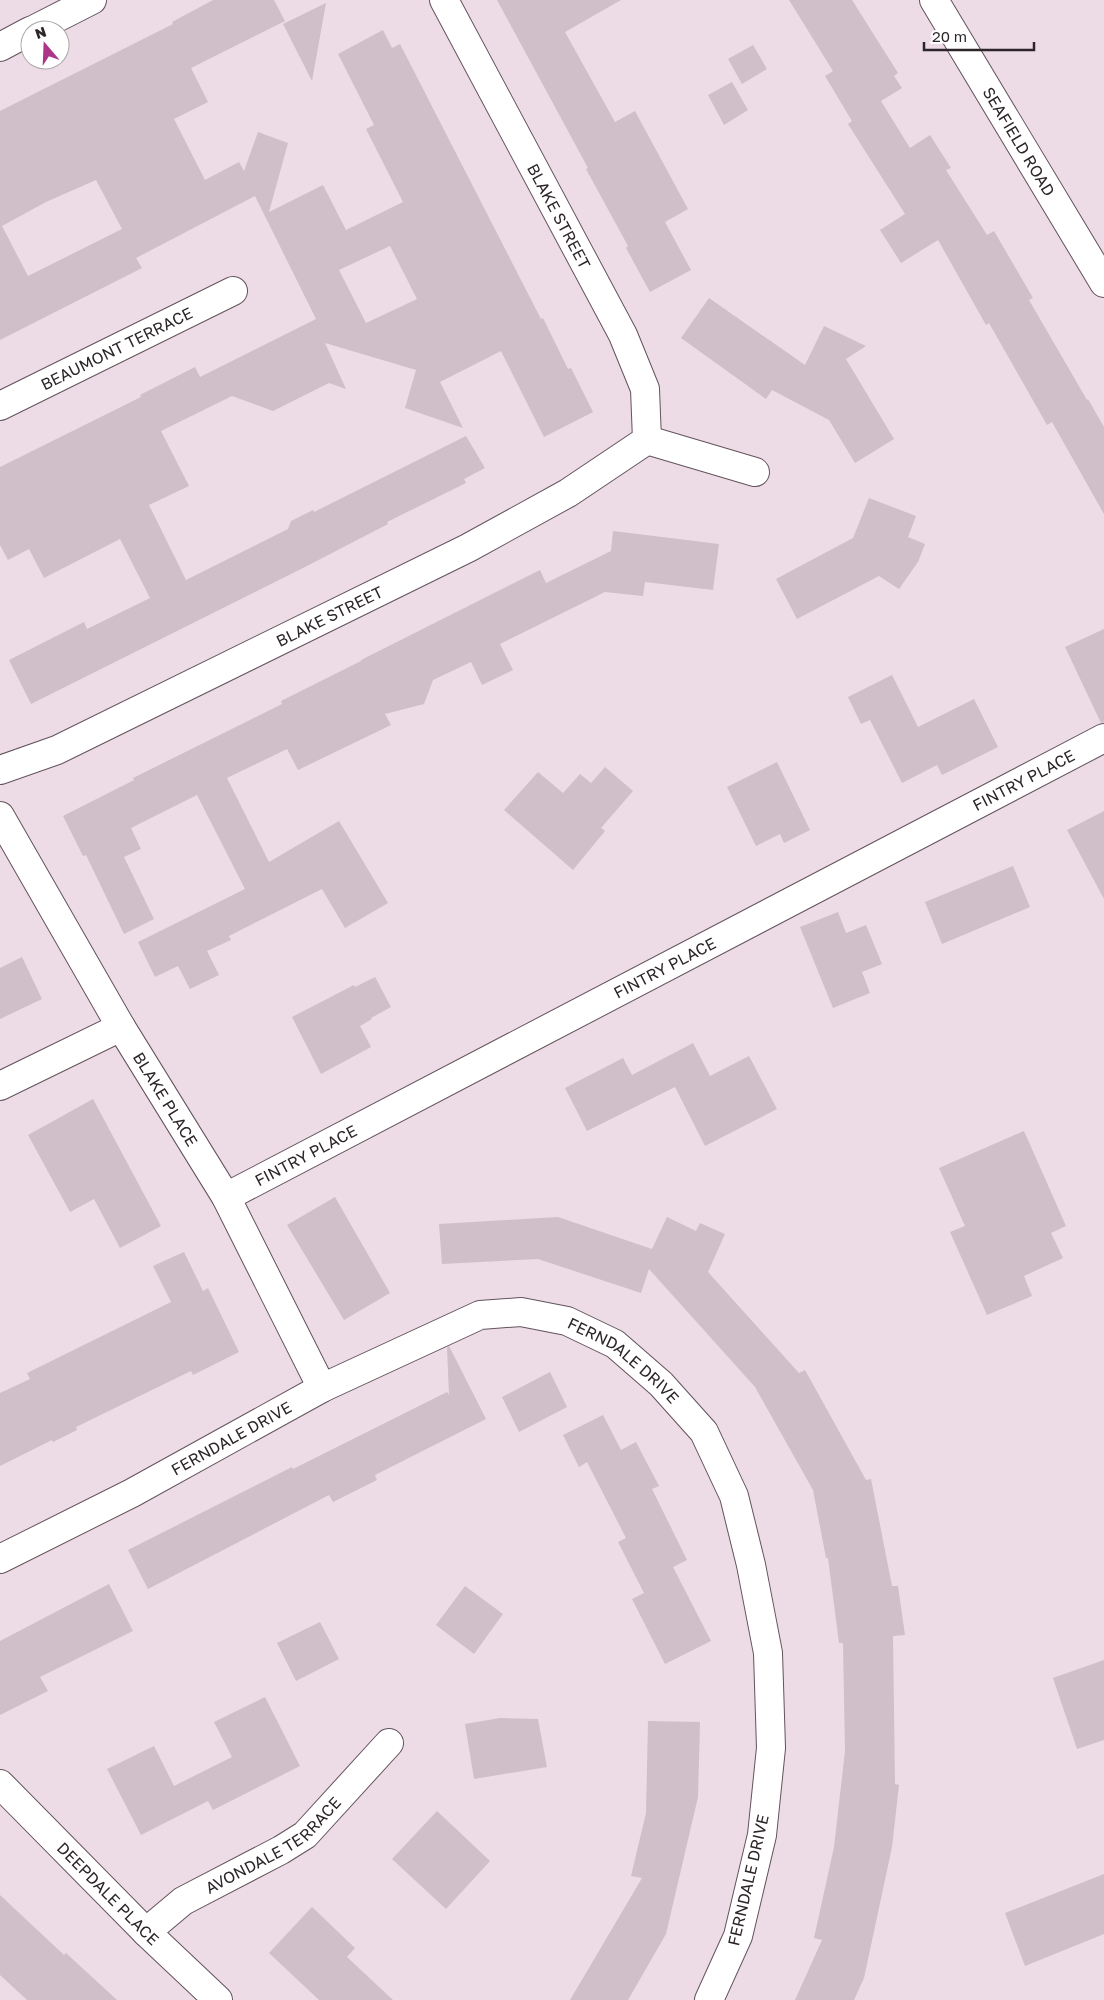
<svg xmlns="http://www.w3.org/2000/svg" width="1104" height="2000" font-family="'Golos Text',sans-serif">
<style>
.building{fill:#d0bec8;fill-rule:evenodd}
.lines{fill:none;stroke-linecap:round;stroke-linejoin:round}
.minor-casing{stroke:#63535c;stroke-width:30}
.minor{stroke:#fff;stroke-width:28}
.labels{text-anchor:middle;stroke-width:4.5;stroke-linejoin:round;paint-order:stroke}
.street-label{font-size:16px;fill:#2c2529;stroke:#fff}
</style>
<rect width="100%" height="100%" fill="#eddbe6"/>
<!-- building -->
<path class="building" d="M 213,0 L 274,0 L 285,21 L 191,68 L 208,102 L 174,119 L 205,180 L 239,162 L 244,171 L 258,132 L 288,143 L 269,212 L 323,185 L 346,230 L 403,202 L 366,129 L 374,125 L 338,54 L 383,30 L 392,48 L 400,44 L 541,319 L 543,318 L 568,369 L 571,368 L 593,412 L 544,437 L 501,351 L 440,382 L 463,428 L 405,408 L 416,370 L 325,343 L 346,389 L 329,383 L 273,411 L 232,396 L 161,431 L 189,486 L 149,505 L 186,580 L 288,529 L 291,521 L 313,510 L 314,512 L 466,436 L 485,468 L 464,479 L 466,483 L 387,522 L 388,524 L 305,567 L 31,704 L 9,660 L 84,622 L 87,629 L 150,598 L 120,539 L 44,578 L 29,549 L 8,560 L 0,545 L 0,467 L 141,397 L 140,395 L 195,367 L 200,377 L 316,319 L 255,196 L 136,258 L 142,268 L 0,340 L 0,111 L 173,24 L 172,22 ZM 96,180 L 122,229 L 28,276 L 2,226 L 46,202 ZM 390,246 L 417,299 L 366,323 L 339,270 Z
M 497,0 L 621,0 L 565,32 L 615,122 L 635,111 L 688,209 L 665,222 L 691,270 L 650,292 L 626,248 L 628,246 L 586,169 L 588,168 Z
M 789,0 L 852,0 L 898,73 L 894,76 L 902,88 L 881,101 L 910,148 L 930,135 L 951,168 L 946,170 L 987,235 L 994,231 L 1033,298 L 1029,300 L 1087,400 L 1088,399 L 1104,427 L 1104,514 L 1052,422 L 1047,425 L 989,323 L 986,325 L 938,240 L 901,263 L 880,230 L 905,214 L 848,124 L 852,121 L 825,76 L 833,71 Z
M 326,3 L 312,81 L 283,24 Z
M 753,45 L 767,69 L 742,84 L 728,59 Z
M 732,82 L 748,110 L 724,125 L 708,95 Z
M 709,298 L 805,365 L 824,326 L 866,346 L 846,359 L 894,439 L 855,463 L 829,420 L 772,390 L 766,399 L 681,338 Z
M 869,498 L 916,516 L 908,537 L 925,544 L 918,562 L 899,589 L 879,576 L 797,619 L 776,579 L 853,538 Z
M 613,531 L 719,544 L 713,590 L 645,582 L 643,596 L 605,592 L 500,644 L 513,670 L 482,685 L 471,662 L 433,680 L 424,704 L 385,714 L 391,725 L 298,770 L 287,749 L 227,778 L 269,862 L 339,821 L 388,903 L 345,928 L 322,889 L 229,936 L 231,940 L 207,951 L 219,975 L 190,989 L 178,966 L 155,977 L 138,942 L 245,889 L 197,795 L 131,828 L 141,849 L 124,857 L 154,919 L 124,934 L 86,855 L 83,856 L 63,816 L 134,780 L 133,778 L 282,704 L 281,701 L 361,661 L 361,660 L 540,570 L 546,583 L 611,551 Z
M 1104,629 L 1104,722 L 1101,723 L 1065,647 Z
M 892,675 L 918,727 L 974,699 L 998,747 L 942,775 L 937,765 L 902,783 L 870,720 L 861,724 L 848,697 Z
M 777,762 L 810,830 L 784,843 L 780,834 L 756,846 L 727,787 Z
M 605,767 L 633,791 L 601,828 L 605,831 L 573,870 L 504,810 L 538,772 L 563,793 L 580,774 L 591,783 Z
M 1104,811 L 1104,899 L 1067,830 Z
M 1013,866 L 1030,907 L 942,944 L 925,902 Z
M 838,912 L 846,933 L 866,925 L 882,964 L 862,972 L 870,993 L 833,1008 L 800,927 Z
M 22,957 L 42,999 L 0,1019 L 0,968 Z
M 375,977 L 391,1007 L 371,1018 L 372,1019 L 360,1026 L 371,1047 L 321,1074 L 292,1017 L 354,985 L 355,987 Z
M 693,1043 L 710,1076 L 749,1056 L 777,1109 L 705,1146 L 675,1087 L 587,1131 L 565,1088 L 623,1058 L 632,1075 Z
M 93,1099 L 161,1226 L 120,1248 L 94,1199 L 70,1212 L 28,1135 Z
M 1024,1131 L 1066,1226 L 1051,1233 L 1063,1258 L 1024,1276 L 1032,1296 L 987,1315 L 950,1232 L 965,1226 L 939,1168 Z
M 335,1197 L 390,1293 L 344,1320 L 287,1225 Z
M 558,1217 L 652,1249 L 667,1217 L 696,1231 L 700,1223 L 725,1234 L 708,1272 L 799,1373 L 805,1370 L 866,1480 L 871,1479 L 892,1586 L 898,1586 L 905,1635 L 893,1636 L 895,1784 L 899,1785 L 892,1847 L 864,1978 L 854,2000 L 795,2000 L 822,1940 L 814,1938 L 834,1847 L 845,1751 L 843,1643 L 839,1643 L 828,1558 L 826,1558 L 813,1490 L 755,1387 L 649,1269 L 641,1293 L 538,1259 L 442,1264 L 439,1224 Z
M 184,1252 L 203,1291 L 208,1288 L 239,1352 L 193,1375 L 191,1371 L 76,1427 L 77,1430 L 53,1442 L 52,1440 L 0,1466 L 0,1393 L 30,1379 L 27,1373 L 171,1302 L 153,1266 Z
M 449,1346 L 486,1419 L 375,1475 L 377,1480 L 333,1502 L 329,1495 L 148,1589 L 128,1550 L 292,1467 L 293,1469 L 447,1392 L 449,1395 L 447,1348 Z
M 550,1372 L 567,1407 L 519,1432 L 502,1397 Z
M 603,1415 L 621,1450 L 636,1442 L 659,1486 L 652,1489 L 687,1560 L 673,1567 L 711,1641 L 665,1664 L 632,1599 L 644,1593 L 618,1542 L 626,1538 L 587,1462 L 579,1467 L 563,1435 Z
M 109,1584 L 133,1631 L 40,1677 L 48,1691 L 0,1715 L 0,1641 Z
M 465,1586 L 503,1614 L 474,1654 L 436,1625 Z
M 320,1622 L 339,1659 L 296,1681 L 277,1643 Z
M 1104,1660 L 1104,1740 L 1077,1749 L 1053,1678 Z
M 265,1697 L 300,1766 L 213,1810 L 208,1801 L 141,1835 L 107,1769 L 154,1746 L 174,1786 L 232,1757 L 214,1722 Z
M 500,1718 L 538,1719 L 547,1767 L 474,1779 L 465,1724 Z
M 648,1721 L 700,1722 L 698,1797 L 666,1934 L 628,2000 L 570,2000 L 642,1878 L 631,1876 L 646,1813 Z
M 437,1811 L 490,1861 L 446,1909 L 392,1859 Z
M 1104,1874 L 1104,1934 L 1025,1966 L 1005,1913 Z
M 0,1895 L 64,1955 L 66,1953 L 117,2000 L 27,2000 L 0,1975 Z
M 312,1907 L 355,1948 L 347,1957 L 393,2000 L 319,2000 L 269,1953 Z"/>
<g class="lines">
<!-- minor casing -->
<g class="minor-casing">
<g id="minor">
<path id="s1" d="M 934,0 L 1104,283"/>
<path d="M 33,30 L 92,0"/>
<path d="M 0,47 L 30,31"/>
<path id="s2" d="M 0,406 L 233,291"/>
<path d="M 647,440 L 755,472"/>
<path id="s3" d="M 0,770 L 57,750 L 468,548 L 568,493 L 647,440 L 645,389 L 623,335 L 444,0"/>
<path id="s4" d="M 0,816 L 121,1027 L 226,1197 L 322,1388"/>
<path d="M 0,1086 L 121,1027"/>
<path id="s5" d="M 226,1197 L 1104,738"/>
<path id="s6" d="M 0,1559 L 132,1493 L 322,1388 L 480,1315 L 521,1312 L 567,1321 L 615,1344 L 661,1384 L 704,1432 L 734,1496 L 751,1565 L 768,1653 L 771,1748 L 762,1835 L 738,1936 L 709,2000"/>
<path id="s7" d="M 0,1784 L 146,1932 L 218,2000"/>
<path id="s8" d="M 146,1932 L 183,1901 L 281,1850 L 305,1835 L 389,1743"/>
</g>
</g>
<!-- minor -->
<use href="#minor" class="minor"/>
</g>
<g class="labels">
<!-- street labels -->
<g class="street-label">
<text dy="6" stroke="none"><textPath href="#s1" startOffset="165">SEAFIELD ROAD</textPath></text>
<text transform="translate(559 216) rotate(62)" y="6">BLAKE STREET</text>
<text dy="6" stroke="none"><textPath href="#s2" startOffset="130">BEAUMONT TERRACE</textPath></text>
<text dy="6" stroke="none"><textPath href="#s3" startOffset="364">BLAKE STREET</textPath></text>
<text dy="6" stroke="none"><textPath href="#s5" startOffset="900">FINTRY PLACE</textPath></text>
<text dy="6" stroke="none"><textPath href="#s5" startOffset="495">FINTRY PLACE</textPath></text>
<text dy="6" stroke="none"><textPath href="#s4" startOffset="328">BLAKE PLACE</textPath></text>
<text dy="6" stroke="none"><textPath href="#s5" startOffset="90">FINTRY PLACE</textPath></text>
<text dy="6" stroke="none"><textPath href="#s6" startOffset="696">FERNDALE DRIVE</textPath></text>
<text dy="6" stroke="none"><textPath href="#s6" startOffset="261">FERNDALE DRIVE</textPath></text>
<text dy="6" stroke="none"><textPath href="#s8" startOffset="155">AVONDALE TERRACE</textPath></text>
<text transform="translate(748 1880) rotate(-77)" y="6">FERNDALE DRIVE</text>
<text dy="6" stroke="none"><textPath href="#s7" startOffset="154">DEEPDALE PLACE</textPath></text>
</g>
</g>
<!-- north arrow -->
<g transform="translate(45 45) rotate(341)"><circle r="24" fill="#ffffff" stroke="#aba8a9"/>
<path d="M0-4L9 19L0 12L-9 19Z" fill="#ad3589"/>
<text y="-8" font-size="14" font-weight="bold" text-anchor="middle" fill="#2c2529">N</text>
</g>
<!-- scale -->
<path d="M924 42v8h110v-8" fill="none" stroke="#2c2529" stroke-width="2.5"/>
<text x="932" y="42" font-size="15" fill="#2c2529" stroke="#ffffff" stroke-width="4" paint-order="stroke">20 m</text>
</svg>
